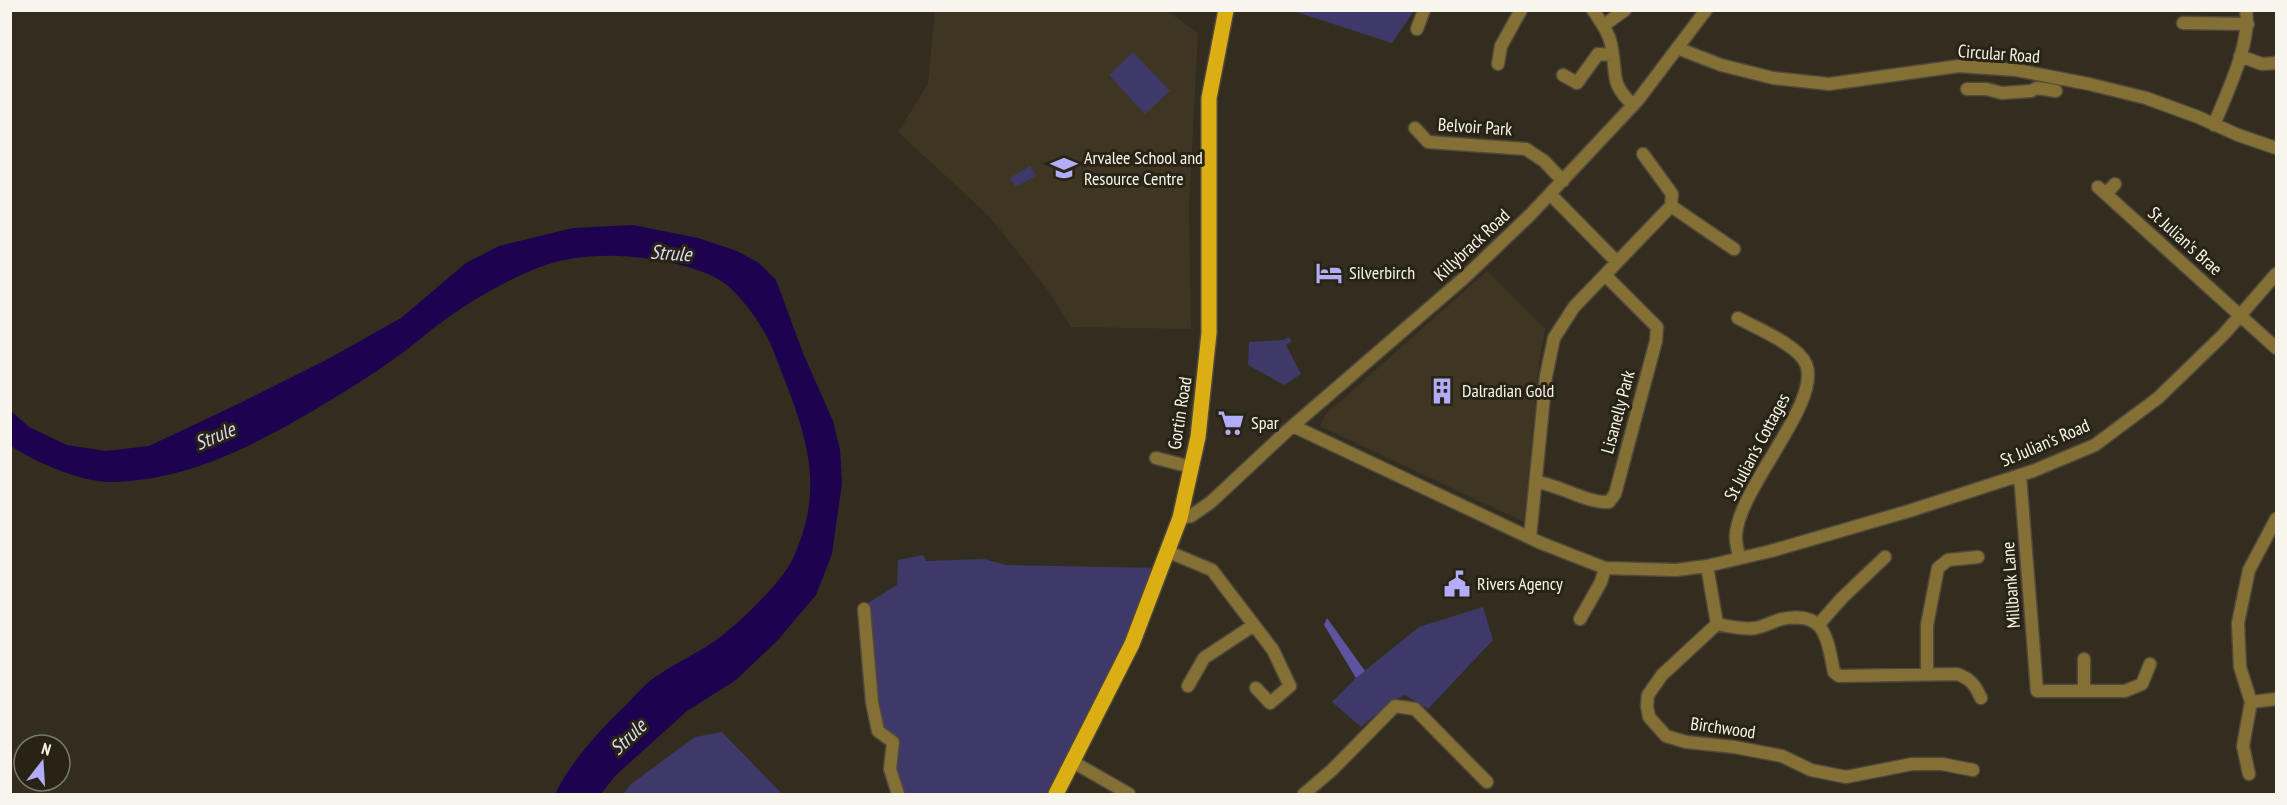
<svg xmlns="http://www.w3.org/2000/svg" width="2287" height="805" font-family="'PT Sans Narrow',sans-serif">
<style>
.built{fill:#3e3622}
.green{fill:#3e3968}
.forest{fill:#5e53a1}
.water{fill:#1d034f}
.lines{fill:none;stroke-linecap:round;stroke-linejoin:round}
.minor-casing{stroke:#4f493c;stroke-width:15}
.major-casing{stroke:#4f493c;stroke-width:18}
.minor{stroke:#846f35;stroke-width:12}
.major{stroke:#dbae14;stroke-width:15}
.labels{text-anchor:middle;stroke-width:6;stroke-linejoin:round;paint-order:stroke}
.street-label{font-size:18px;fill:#f8f5ec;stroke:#292315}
.poi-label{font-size:18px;fill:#f8f5ec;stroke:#292315;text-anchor:start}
.water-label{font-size:20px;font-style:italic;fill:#dcdbf1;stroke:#292315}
</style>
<rect width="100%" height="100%" fill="#332d1f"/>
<!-- built -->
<path class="built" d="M 935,11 L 1167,11 L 1198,33 L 1189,205 L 1191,329 L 1071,327 L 1050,293 L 989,216 L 898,132 L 928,84 Z
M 1487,271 L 1545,329 L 1539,363 L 1524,522 L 1320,426 L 1325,415 Z"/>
<!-- green -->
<path class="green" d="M 1293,11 L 1414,11 L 1392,43 Z
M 1133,52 L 1170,91 L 1145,114 L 1109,75 Z
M 1030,166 L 1036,176 L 1016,187 L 1010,178 Z
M 1289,337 L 1292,341 L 1286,345 L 1301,374 L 1284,385 L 1248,365 L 1249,342 L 1283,340 Z
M 923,555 L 926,561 L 984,559 L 1006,565 L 1162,568 L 1056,794 L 903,794 L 881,728 L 868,603 L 897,585 L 898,560 Z
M 1483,607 L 1493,640 L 1428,709 L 1405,695 L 1392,701 L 1361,727 L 1332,702 L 1357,677 L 1419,627 Z
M 722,732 L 782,794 L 623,794 L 631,784 L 695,737 Z"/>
<!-- forest -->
<path class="forest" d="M 1327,618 L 1365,671 L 1356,678 L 1324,625 Z"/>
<!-- water -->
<path class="water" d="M 633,225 L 698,238 L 737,251 L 759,263 L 776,280 L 803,353 L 833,421 L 840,450 L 842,483 L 832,554 L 816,595 L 777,641 L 736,680 L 687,711 L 615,776 L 601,794 L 555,794 C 572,760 598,732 626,705 C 634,697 642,687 651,680 C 670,666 692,656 712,643 C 734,628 769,594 784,573 C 792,563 798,547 802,535 C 824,470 798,415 775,355 C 767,332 746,301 727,285 C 714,275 696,269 681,265 C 637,254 583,251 540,267 C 507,280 475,298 446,319 C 430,330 416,343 401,354 C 372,375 341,394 311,412 C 249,448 184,481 110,482 C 81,482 35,462 11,446 L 11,411 L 29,427 L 67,445 L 106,451 L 149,446 L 236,405 L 328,359 L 401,318 L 466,263 L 499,246 L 573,228 Z"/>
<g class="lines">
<!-- minor casing -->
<g class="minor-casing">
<path id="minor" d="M 1593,10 C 1601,22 1610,34 1612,49 C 1617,77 1610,83 1633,105
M 2183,23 L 2248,24
M 1604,25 L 1625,10
M 1417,29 L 1424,10
M 1677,48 L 1721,65 L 1773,78 L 1829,84 L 1959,66 L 2016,70 L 2042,75 L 2089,84 L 2146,98 L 2198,117 L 2238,135 L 2276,148
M 2240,56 L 2262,64 L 2276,63
M 1498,64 L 1501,46 L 1521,10
M 1563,75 L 1577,83 L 1598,54 L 1613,55
M 1967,89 L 1986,89 L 2002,93 L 2031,91 L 2037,88 L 2056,91
M 2214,125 C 2227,92 2251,45 2246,10
M 1415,128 L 1428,142 L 1526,149 L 1544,161 L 1563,181
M 1643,154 L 1672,194 L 1671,206
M 2098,187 L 2276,348
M 1550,194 L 1617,262
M 2106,194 L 2115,184
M 1671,206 L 1734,249
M 1738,318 C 1756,328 1798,345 1806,364 C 1822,402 1740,486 1736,534 C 1735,541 1738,550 1739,557
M 1293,426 L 1541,543 L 1605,568 L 1676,570 L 1707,566 L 1771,551 L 1909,511 L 2033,471 L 2095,445 L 2158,398 L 2224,334 L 2276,274
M 1156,458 L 1191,467
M 2020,475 L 2037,691 L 2125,691 L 2142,684 L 2150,664
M 1536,482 C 1561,485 1585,503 1609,502 L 1615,494 L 1656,341 L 1657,327 L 1605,275
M 1180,518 L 1191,516 L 1211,502 L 1288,430 L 1464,278 L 1530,215 L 1638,100 L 1706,10
M 1530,537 L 1546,376 L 1554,338 L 1574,307 L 1671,206
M 1169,552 L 1212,570 L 1273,650 L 1290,686 L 1270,703 L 1256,688
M 1707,566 L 1717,624 L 1662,675 L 1648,695 L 1647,706 L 1649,717 L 1666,736 L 1686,742 L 1734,747 L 1782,756 L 1811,770 L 1846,777 L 1912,764 L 1942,764 L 1973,770
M 864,609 L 872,702 L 878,731 L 893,742 L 890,769 L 898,794
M 1580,619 L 1601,582 L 1605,568
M 1717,624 C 1729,626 1743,630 1755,628 C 1764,627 1773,621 1782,619 C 1826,610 1827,639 1834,672 L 1839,676 L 1957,674 C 1971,679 1975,685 1981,698
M 1819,624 L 1842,598 L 1885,557
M 2084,659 L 2084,691
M 1927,674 L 1927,625 L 1938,568 L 1948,560 L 1978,557
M 1188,686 L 1204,658 L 1254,625
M 2251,702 L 2276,699
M 1073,762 L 1129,794
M 2249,774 L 2243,746 L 2251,702 L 2240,667 L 2238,623 L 2249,570 L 2276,519
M 1304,794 L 1332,770 L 1395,706 L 1415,709 L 1487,782"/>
</g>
<!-- major casing -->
<g class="major-casing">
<path id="major" d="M 1056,794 L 1132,644 L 1180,518 L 1198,437 L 1209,333 L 1209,98 L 1226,10"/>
</g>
<!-- minor -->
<use href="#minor" class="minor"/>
<!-- major -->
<use href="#major" class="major"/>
</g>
<!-- icons -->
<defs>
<g id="school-bare" transform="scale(2.07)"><path d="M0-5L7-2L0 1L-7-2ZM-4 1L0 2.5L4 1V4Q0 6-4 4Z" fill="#b3adf9" stroke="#292315" stroke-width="2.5" paint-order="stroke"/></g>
<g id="hotel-bare" transform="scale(2.07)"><path d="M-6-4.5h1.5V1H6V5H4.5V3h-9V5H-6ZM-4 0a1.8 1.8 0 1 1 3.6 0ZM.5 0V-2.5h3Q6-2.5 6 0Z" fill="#b3adf9" stroke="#292315" stroke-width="2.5" paint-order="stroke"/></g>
<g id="building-bare" transform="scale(2.07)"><path d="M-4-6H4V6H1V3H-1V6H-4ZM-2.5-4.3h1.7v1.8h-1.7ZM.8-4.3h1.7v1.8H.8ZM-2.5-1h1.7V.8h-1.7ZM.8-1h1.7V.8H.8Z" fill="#b3adf9" stroke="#292315" stroke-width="2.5" paint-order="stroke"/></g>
<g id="supermarket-bare" transform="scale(2.07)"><path d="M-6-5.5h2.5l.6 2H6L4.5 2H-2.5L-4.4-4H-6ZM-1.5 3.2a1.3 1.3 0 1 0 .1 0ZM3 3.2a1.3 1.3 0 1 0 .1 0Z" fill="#b3adf9" stroke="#292315" stroke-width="2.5" paint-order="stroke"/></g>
<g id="civic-bare" transform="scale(2.07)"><path d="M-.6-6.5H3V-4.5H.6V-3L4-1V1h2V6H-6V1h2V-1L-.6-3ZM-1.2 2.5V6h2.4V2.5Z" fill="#b3adf9" stroke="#292315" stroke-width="2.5" paint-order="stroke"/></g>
</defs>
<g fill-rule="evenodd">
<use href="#school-bare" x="1064" y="168"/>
<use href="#hotel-bare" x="1329" y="273"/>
<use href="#building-bare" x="1442" y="391"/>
<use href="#supermarket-bare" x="1231" y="423"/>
<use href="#civic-bare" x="1457" y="584"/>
</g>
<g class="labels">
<!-- street labels -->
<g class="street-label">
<text transform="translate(1999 54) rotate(4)" y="6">Circular Road</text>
<text transform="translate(1475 127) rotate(4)" y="6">Belvoir Park</text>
<text transform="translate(2185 241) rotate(42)" y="6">St Julian's Brae</text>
<text transform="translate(1472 245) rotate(-43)" y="6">Killybrack Road</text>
<text transform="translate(1618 412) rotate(-75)" y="6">Lisanelly Park</text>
<text transform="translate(1180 413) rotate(-81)" y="6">Gortin Road</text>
<text transform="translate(2045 443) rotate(-23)" y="6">St Julian's Road</text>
<text transform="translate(1757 447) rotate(-62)" y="6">St Julian's Cottages</text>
<text transform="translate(2011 585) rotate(-94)" y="6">Millbank Lane</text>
<text transform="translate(1723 728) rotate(8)" y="6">Birchwood</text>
</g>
<!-- poi labels -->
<g class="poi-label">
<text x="1084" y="164">Arvalee School and<tspan x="1084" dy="21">Resource Centre</tspan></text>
<text x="1349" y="279">Silverbirch</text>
<text x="1462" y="397">Dalradian Gold</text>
<text x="1251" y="429">Spar</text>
<text x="1477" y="590">Rivers Agency</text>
</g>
<!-- water labels -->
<g class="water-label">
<text transform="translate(671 253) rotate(4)" y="7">Strule</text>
<text transform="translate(215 436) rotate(-23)" y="7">Strule</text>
<text transform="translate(628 737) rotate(-44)" y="7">Strule</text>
</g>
</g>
<!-- border -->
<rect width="2287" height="805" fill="none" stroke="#f8f5ec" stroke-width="24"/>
<!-- north arrow -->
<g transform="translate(42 763) rotate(17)"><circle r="28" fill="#292315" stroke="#7c776b" stroke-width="1.5"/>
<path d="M0-4.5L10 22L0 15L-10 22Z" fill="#b3adf9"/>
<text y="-9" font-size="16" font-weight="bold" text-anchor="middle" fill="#f8f5ec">N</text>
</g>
</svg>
